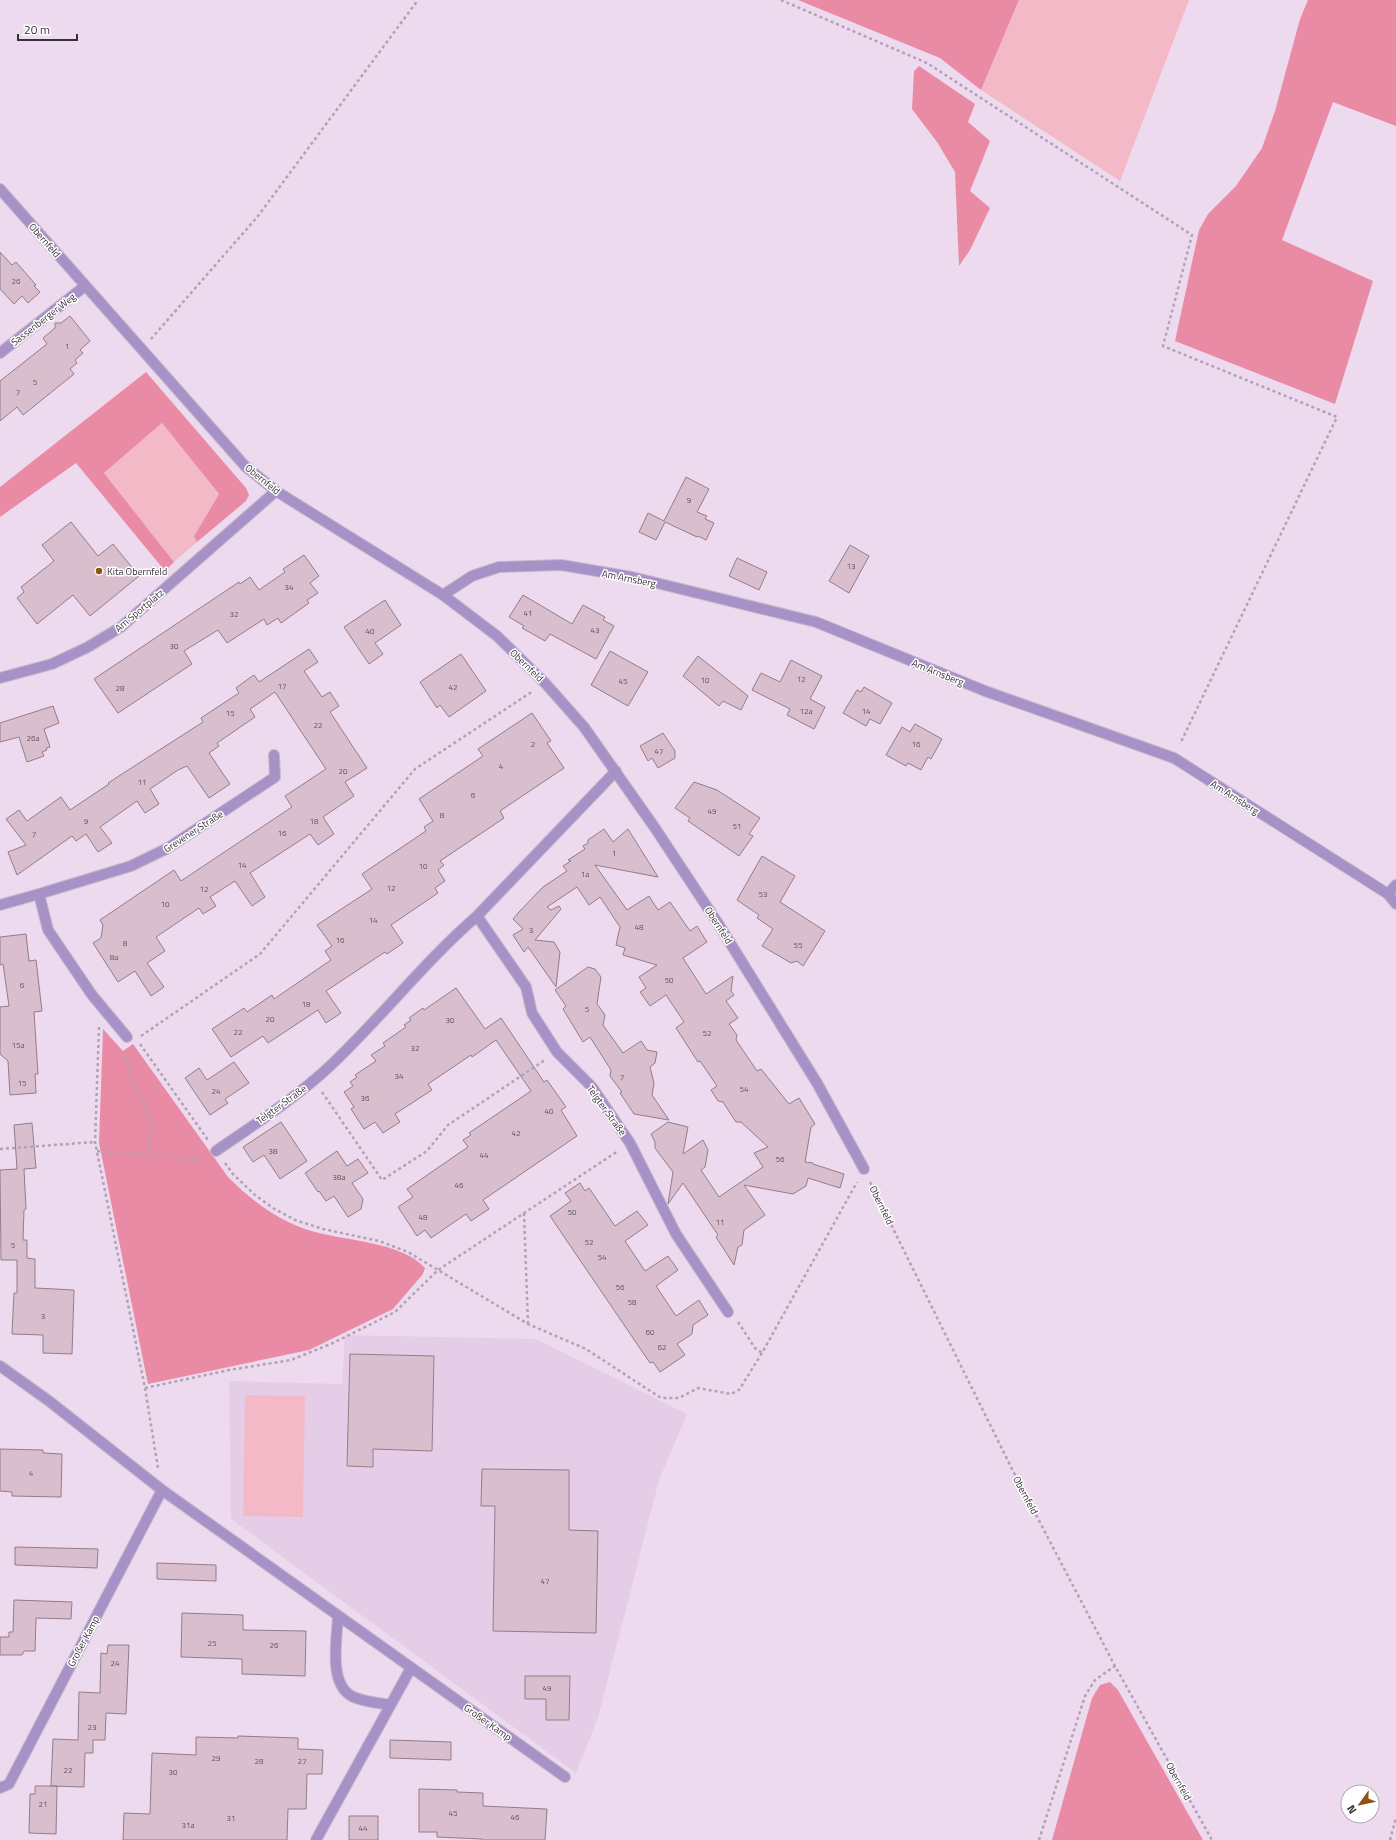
<svg xmlns="http://www.w3.org/2000/svg" width="1396" height="1840" font-family="'Titillium Web',sans-serif">
<style>
.built{fill:#e5cde8}
.green{fill:#f4b9c7}
.forest{fill:#ea8ba5}
.building{fill:#d9bfce;stroke:#947c8a}
.lines{fill:none;stroke-linecap:round;stroke-linejoin:round}
.service-casing{stroke:#c9b8ca;stroke-width:12}
.minor-casing{stroke:#c9b8ca;stroke-width:12}
.path{stroke:#b2a2b3;stroke-width:2.5;stroke-dasharray:3 3;stroke-linecap:butt}
.service{stroke:#a792c8;stroke-width:10}
.minor{stroke:#a792c8;stroke-width:10}
.poi-dot{fill:#8f5412;stroke:#fff;stroke-width:1.5}
.labels{text-anchor:middle;stroke-width:3;stroke-linejoin:round;paint-order:stroke}
.number-label{font-size:8px;fill:#60545e}
.street-label{font-size:10px;fill:#373038;stroke:#fff}
.poi-label{font-size:10px;fill:#373038;stroke:#fff;text-anchor:start}
</style>
<rect width="100%" height="100%" fill="#eddaef"/>
<!-- built -->
<path class="built" d="M 345,1335 L 536,1339 L 687,1414 L 659,1480 L 598,1718 L 576,1773 L 231,1519 L 229,1381 L 342,1384 Z"/>
<!-- green -->
<path class="green" d="M 1019,0 L 1189,0 L 1120,181 L 981,90 Z
M 162,423 L 219,494 L 194,536 L 197,542 L 174,562 L 104,473 Z
M 245,1395 L 305,1396 L 303,1517 L 243,1516 Z"/>
<!-- forest -->
<path class="forest" d="M 798,0 L 1019,0 L 981,90 L 940,58 Z
M 1308,0 L 1396,0 L 1396,126 L 1333,102 L 1282,240 L 1373,281 L 1335,404 L 1175,341 L 1199,230 L 1208,214 L 1236,186 L 1262,148 L 1275,111 L 1300,19 Z
M 919,66 L 975,104 L 968,122 L 990,141 L 970,191 L 990,208 L 970,250 L 959,266 L 955,172 L 937,142 L 912,109 L 914,71 Z
M 146,372 L 246,488 L 249,495 L 246,501 L 197,542 L 194,536 L 219,494 L 162,423 L 104,473 L 174,562 L 165,571 L 76,463 L 0,517 L 0,487 Z
M 103,1029 L 123,1051 L 133,1044 L 228,1177 C 253,1202 281,1223 315,1232 C 347,1241 402,1242 425,1268 L 423,1274 L 393,1309 L 309,1350 L 148,1384 L 99,1143 Z
M 1110,1682 L 1118,1690 L 1203,1840 L 1052,1840 L 1092,1698 L 1100,1685 Z"/>
<!-- building -->
<path class="building" d="M 0,252 L 12,265 L 16,262 L 36,285 L 34,286 L 40,292 L 28,303 L 22,296 L 14,304 L 0,289 Z
M 70,316 L 90,341 L 80,350 L 83,353 L 75,360 L 77,363 L 70,369 L 74,374 L 23,415 L 17,407 L 0,421 L 0,381 L 47,344 L 43,338 L 55,328 L 55,323 L 61,323 Z
M 686,477 L 709,489 L 697,512 L 707,516 L 705,519 L 714,523 L 706,540 L 698,536 L 697,537 L 665,522 L 656,540 L 639,532 L 648,513 L 664,521 Z
M 71,522 L 98,556 L 113,544 L 139,576 L 90,616 L 73,595 L 37,624 L 17,598 L 24,592 L 21,587 L 54,561 L 42,545 Z
M 850,545 L 869,556 L 849,593 L 829,581 Z
M 304,555 L 319,576 L 310,583 L 318,593 L 307,600 L 309,603 L 281,623 L 278,618 L 267,625 L 264,619 L 227,643 L 218,630 L 184,651 L 192,664 L 118,713 L 94,679 L 239,582 L 240,584 L 250,577 L 259,590 L 285,572 L 283,569 Z
M 737,558 L 767,572 L 759,590 L 729,576 Z
M 523,595 L 572,624 L 583,605 L 605,617 L 603,620 L 614,626 L 596,659 L 550,634 L 545,641 L 522,628 L 524,626 L 509,617 Z
M 385,600 L 401,625 L 375,643 L 383,654 L 369,664 L 344,627 Z
M 309,649 L 318,662 L 304,671 L 322,697 L 330,692 L 339,706 L 330,712 L 367,768 L 345,782 L 354,796 L 323,817 L 334,834 L 318,845 L 310,834 L 250,873 L 265,897 L 252,906 L 235,881 L 210,897 L 216,906 L 203,914 L 199,908 L 156,937 L 165,951 L 147,963 L 164,987 L 151,996 L 135,971 L 118,982 L 93,943 L 101,938 L 103,925 L 100,920 L 174,870 L 181,881 L 292,807 L 285,796 L 326,769 L 275,692 L 250,709 L 255,717 L 217,743 L 219,746 L 209,753 L 230,784 L 209,798 L 187,766 L 178,770 L 150,789 L 159,804 L 145,813 L 137,801 L 100,827 L 112,843 L 98,852 L 86,834 L 76,841 L 72,836 L 17,875 L 8,852 L 26,845 L 6,819 L 19,810 L 27,821 L 61,797 L 70,810 L 109,784 L 108,783 L 203,722 L 201,718 L 239,693 L 236,688 L 244,682 L 254,675 L 259,682 Z
M 610,651 L 648,672 L 628,706 L 591,685 Z
M 461,654 L 486,691 L 449,717 L 440,705 L 437,708 L 420,682 Z
M 698,656 L 748,696 L 741,710 L 723,701 L 719,706 L 683,676 Z
M 791,660 L 822,676 L 810,699 L 825,707 L 814,729 L 787,715 L 790,709 L 752,690 L 761,673 L 780,682 Z
M 864,687 L 892,703 L 880,724 L 870,719 L 866,726 L 843,713 L 857,690 L 861,692 Z
M 53,706 L 59,723 L 44,729 L 50,747 L 46,748 L 47,750 L 42,752 L 44,756 L 27,762 L 19,737 L 0,742 L 0,723 Z
M 532,713 L 551,741 L 547,743 L 564,768 L 500,811 L 504,818 L 440,861 L 444,865 L 438,870 L 445,881 L 435,888 L 438,893 L 391,925 L 403,943 L 387,954 L 385,952 L 326,991 L 341,1013 L 326,1023 L 318,1010 L 268,1043 L 263,1036 L 231,1057 L 212,1029 L 244,1008 L 247,1012 L 272,995 L 274,999 L 331,960 L 325,951 L 332,946 L 317,925 L 372,889 L 362,874 L 426,831 L 424,827 L 433,821 L 419,799 L 483,756 L 478,749 Z
M 915,724 L 942,739 L 931,759 L 928,757 L 921,770 L 908,763 L 906,766 L 886,755 L 902,727 L 910,732 Z
M 663,733 L 675,751 L 675,758 L 658,768 L 652,758 L 648,761 L 640,746 Z
M 694,782 L 717,790 L 760,818 L 749,834 L 753,836 L 739,856 L 688,821 L 690,818 L 675,808 Z
M 604,829 L 613,842 L 628,829 L 658,877 L 595,865 L 627,910 L 649,896 L 658,910 L 670,902 L 690,931 L 697,926 L 707,942 L 683,958 L 706,994 L 733,976 L 731,991 L 734,995 L 726,1001 L 738,1018 L 729,1024 L 737,1035 L 736,1040 L 757,1071 L 761,1069 L 789,1104 L 799,1098 L 815,1124 L 811,1127 L 805,1162 L 813,1163 L 813,1164 L 844,1174 L 840,1188 L 808,1178 L 806,1186 L 793,1194 L 744,1185 L 765,1215 L 744,1230 L 742,1245 L 738,1247 L 734,1265 L 716,1237 L 718,1235 L 683,1183 L 668,1204 L 673,1172 L 655,1148 L 655,1142 L 651,1134 L 668,1122 L 688,1127 L 683,1154 L 703,1140 L 708,1150 L 705,1167 L 701,1170 L 719,1197 L 763,1167 L 754,1153 L 768,1147 L 741,1122 L 736,1122 L 723,1102 L 718,1101 L 711,1090 L 717,1086 L 700,1061 L 698,1062 L 676,1028 L 684,1022 L 666,995 L 650,1006 L 640,992 L 646,988 L 639,977 L 657,965 L 623,955 L 625,948 L 616,945 L 620,927 L 600,897 L 589,905 L 577,887 L 547,907 L 551,910 L 559,906 L 561,909 L 535,940 L 554,942 L 560,952 L 556,987 L 528,947 L 524,952 L 513,935 L 523,929 L 513,919 L 518,913 L 543,887 L 567,871 L 563,866 L 571,861 L 568,860 L 585,849 L 583,846 L 588,843 L 588,840 Z
M 762,856 L 795,876 L 780,902 L 825,931 L 803,966 L 797,961 L 791,963 L 762,946 L 773,929 L 757,918 L 759,915 L 737,900 Z
M 26,934 L 29,961 L 36,960 L 42,1011 L 34,1012 L 38,1074 L 35,1074 L 36,1093 L 10,1095 L 8,1061 L 0,1054 L 0,1007 L 9,1006 L 3,964 L 0,965 L 0,937 Z
M 588,967 L 595,969 L 601,977 L 597,1004 L 605,1015 L 603,1025 L 623,1053 L 641,1041 L 647,1050 L 657,1052 L 655,1063 L 650,1067 L 654,1083 L 652,1095 L 669,1120 L 634,1114 L 620,1093 L 622,1092 L 610,1076 L 611,1070 L 590,1037 L 583,1042 L 563,1009 L 566,1006 L 555,990 Z
M 456,988 L 485,1029 L 501,1018 L 544,1082 L 547,1080 L 566,1107 L 561,1110 L 577,1136 L 483,1200 L 489,1209 L 471,1221 L 466,1214 L 431,1238 L 425,1230 L 417,1236 L 398,1207 L 413,1197 L 407,1189 L 468,1147 L 463,1140 L 471,1135 L 469,1133 L 531,1091 L 496,1040 L 472,1057 L 471,1055 L 428,1084 L 432,1090 L 395,1114 L 400,1122 L 383,1133 L 375,1122 L 364,1129 L 351,1109 L 354,1107 L 344,1092 L 353,1086 L 350,1082 L 357,1077 L 355,1075 L 376,1061 L 371,1055 L 385,1046 L 383,1043 L 406,1027 L 404,1025 L 411,1020 L 409,1018 L 423,1008 L 424,1010 Z
M 234,1062 L 249,1083 L 225,1099 L 228,1103 L 210,1115 L 185,1078 L 199,1068 L 207,1080 Z
M 281,1122 L 307,1161 L 280,1179 L 264,1155 L 253,1162 L 243,1147 Z
M 32,1123 L 36,1168 L 24,1169 L 26,1209 L 24,1210 L 23,1240 L 27,1240 L 27,1258 L 35,1259 L 35,1288 L 74,1290 L 72,1354 L 43,1353 L 43,1335 L 12,1334 L 14,1293 L 17,1293 L 17,1260 L 1,1260 L 0,1170 L 17,1169 L 14,1125 Z
M 337,1151 L 347,1166 L 358,1159 L 368,1173 L 352,1183 L 363,1199 L 361,1209 L 348,1217 L 334,1196 L 326,1201 L 319,1191 L 318,1192 L 305,1173 Z
M 580,1183 L 585,1191 L 589,1188 L 615,1226 L 637,1211 L 648,1225 L 625,1241 L 645,1271 L 668,1256 L 678,1270 L 656,1286 L 676,1316 L 699,1300 L 708,1315 L 693,1325 L 692,1334 L 677,1344 L 685,1355 L 660,1372 L 653,1362 L 650,1363 L 550,1216 L 571,1201 L 565,1193 Z
M 350,1354 L 434,1356 L 432,1451 L 373,1449 L 373,1467 L 347,1466 Z
M 0,1449 L 43,1450 L 43,1453 L 62,1454 L 61,1497 L 12,1496 L 12,1492 L 0,1491 Z
M 482,1469 L 569,1470 L 569,1530 L 598,1531 L 596,1633 L 493,1631 L 495,1506 L 481,1506 Z
M 15,1547 L 98,1549 L 97,1568 L 15,1565 Z
M 157,1563 L 216,1565 L 216,1581 L 157,1579 Z
M 14,1600 L 72,1602 L 71,1619 L 36,1618 L 35,1651 L 24,1651 L 22,1655 L 0,1655 L 0,1637 L 9,1637 L 9,1632 L 13,1632 Z
M 182,1613 L 243,1615 L 243,1630 L 306,1631 L 305,1676 L 242,1674 L 242,1659 L 181,1657 Z
M 108,1645 L 129,1645 L 126,1714 L 106,1713 L 105,1740 L 93,1740 L 93,1753 L 85,1753 L 84,1787 L 51,1786 L 53,1739 L 78,1740 L 79,1692 L 100,1693 L 101,1653 L 107,1654 Z
M 525,1676 L 570,1676 L 569,1720 L 546,1720 L 546,1699 L 525,1699 Z
M 238,1736 L 298,1738 L 298,1749 L 323,1750 L 322,1774 L 307,1774 L 306,1809 L 288,1809 L 287,1840 L 123,1840 L 124,1813 L 150,1814 L 152,1753 L 196,1755 L 196,1737 L 238,1738 Z
M 390,1740 L 451,1742 L 451,1760 L 390,1758 Z
M 35,1786 L 57,1786 L 56,1834 L 29,1833 L 30,1794 L 35,1794 Z
M 419,1789 L 457,1790 L 457,1792 L 483,1793 L 483,1806 L 547,1809 L 545,1840 L 482,1840 L 482,1839 L 437,1837 L 437,1832 L 419,1832 Z
M 349,1816 L 378,1816 L 378,1840 L 349,1840 Z"/>
<g class="lines">
<!-- service casing -->
<g class="service-casing">
<path id="service" d="M 338,1616 C 337,1640 327,1688 356,1698 C 367,1702 379,1703 390,1705"/>
</g>
<!-- minor casing -->
<g class="minor-casing">
<path id="minor" d="M 0,189 L 245,466 L 276,491 L 443,595 L 497,636 L 545,683 L 584,727 L 655,828 L 719,925 L 817,1083 L 864,1169
M 0,353 L 85,286
M 443,595 L 472,576 L 499,567 L 561,565 L 632,577 L 816,622 L 985,691 L 1174,758 L 1388,894 L 1396,904
M 0,678 L 52,664 L 88,647 L 121,627 L 276,491
M 39,894 L 131,866 L 168,848 L 275,777 L 274,755
M 1388,894 L 1396,885
M 0,905 L 39,894 L 48,930 L 92,995 L 127,1037
M 477,916 L 526,987 L 532,1013 L 557,1052 L 592,1087 L 630,1143 L 676,1234 L 728,1312
M 216,1151 C 255,1124 296,1098 330,1066 C 381,1018 424,962 477,916 L 616,771
M 0,1366 L 49,1401 L 162,1490 L 565,1777
M 0,1788 L 9,1784 L 162,1490
M 316,1840 L 411,1668"/>
</g>
<!-- path -->
<path class="path" d="M 781,0 L 927,63 L 1192,235 L 1163,346 L 1337,417 L 1180,744
M 151,339 L 258,216 L 418,0
M 99,1027 L 95,1142 L 145,1388 L 158,1468
M 141,1036 L 260,954 L 415,769 L 533,691
M 140,1044 L 208,1140
M 124,1051 L 131,1079 L 142,1098 L 151,1123 L 149,1140 L 153,1155
M 322,1092 L 382,1180 L 427,1151 L 448,1125 L 545,1060
M 0,1149 L 95,1142
M 97,1151 L 158,1155 L 193,1160 L 202,1156
M 225,1163 L 233,1174 L 255,1195 L 273,1208 L 295,1220 L 323,1229 L 379,1241 L 408,1252 L 528,1324 L 586,1349 L 661,1398 L 679,1398 L 698,1388 L 731,1394 L 739,1390 L 762,1353 L 857,1182
M 870,1182 L 1011,1467 L 1115,1666 L 1212,1840
M 524,1213 L 528,1324
M 738,1322 L 755,1348 L 762,1353
M 145,1388 L 229,1370 L 291,1360 L 333,1343 L 395,1312 L 438,1270 L 618,1151
M 1039,1840 L 1085,1696 L 1095,1680 L 1115,1666
M 1390,1840 L 1396,1818"/>
<!-- service -->
<use href="#service" class="service"/>
<!-- minor -->
<use href="#minor" class="minor"/>
</g>
<!-- markers -->
<circle class="poi-dot" cx="99" cy="571" r="4"/>
<g class="labels">
<!-- number labels -->
<g class="number-label">
<text x="16" y="284">26</text>
<text x="67" y="349">1</text>
<text x="35" y="385">5</text>
<text x="18" y="395">7</text>
<text x="689" y="503">9</text>
<text x="851" y="569">13</text>
<text x="289" y="590">34</text>
<text x="528" y="616">41</text>
<text x="234" y="617">32</text>
<text x="595" y="633">43</text>
<text x="370" y="634">40</text>
<text x="174" y="649">30</text>
<text x="801" y="682">12</text>
<text x="705" y="683">10</text>
<text x="623" y="684">45</text>
<text x="282" y="689">17</text>
<text x="453" y="690">42</text>
<text x="120" y="691">28</text>
<text x="806" y="714">12a</text>
<text x="866" y="714">14</text>
<text x="230" y="716">15</text>
<text x="318" y="728">22</text>
<text x="33" y="741">26a</text>
<text x="533" y="747">2</text>
<text x="916" y="747">16</text>
<text x="659" y="754">47</text>
<text x="501" y="769">4</text>
<text x="343" y="774">20</text>
<text x="142" y="785">11</text>
<text x="473" y="798">6</text>
<text x="712" y="814">49</text>
<text x="442" y="818">8</text>
<text x="86" y="824">9</text>
<text x="314" y="824">18</text>
<text x="737" y="829">51</text>
<text x="282" y="836">16</text>
<text x="34" y="837">7</text>
<text x="614" y="856">1</text>
<text x="242" y="868">14</text>
<text x="423" y="869">10</text>
<text x="585" y="877">1a</text>
<text x="391" y="891">12</text>
<text x="204" y="892">12</text>
<text x="763" y="897">53</text>
<text x="165" y="907">10</text>
<text x="373" y="923">14</text>
<text x="639" y="930">48</text>
<text x="531" y="933">3</text>
<text x="340" y="943">16</text>
<text x="125" y="946">8</text>
<text x="798" y="948">55</text>
<text x="114" y="960">8a</text>
<text x="669" y="983">50</text>
<text x="22" y="988">6</text>
<text x="306" y="1007">18</text>
<text x="587" y="1012">5</text>
<text x="270" y="1022">20</text>
<text x="450" y="1023">30</text>
<text x="238" y="1035">22</text>
<text x="707" y="1036">52</text>
<text x="18" y="1048">15a</text>
<text x="415" y="1051">32</text>
<text x="399" y="1079">34</text>
<text x="622" y="1080">7</text>
<text x="22" y="1086">15</text>
<text x="744" y="1092">54</text>
<text x="216" y="1094">24</text>
<text x="365" y="1101">36</text>
<text x="549" y="1114">40</text>
<text x="516" y="1136">42</text>
<text x="273" y="1154">38</text>
<text x="484" y="1158">44</text>
<text x="780" y="1162">56</text>
<text x="339" y="1180">38a</text>
<text x="459" y="1188">46</text>
<text x="572" y="1215">50</text>
<text x="423" y="1220">48</text>
<text x="720" y="1225">11</text>
<text x="589" y="1245">52</text>
<text x="13" y="1248">5</text>
<text x="602" y="1260">54</text>
<text x="620" y="1290">56</text>
<text x="632" y="1305">58</text>
<text x="43" y="1319">3</text>
<text x="650" y="1335">60</text>
<text x="662" y="1350">62</text>
<text x="31" y="1476">4</text>
<text x="545" y="1584">47</text>
<text x="212" y="1646">25</text>
<text x="274" y="1648">26</text>
<text x="115" y="1666">24</text>
<text x="547" y="1691">49</text>
<text x="92" y="1730">23</text>
<text x="216" y="1761">29</text>
<text x="259" y="1764">28</text>
<text x="302" y="1764">27</text>
<text x="68" y="1773">22</text>
<text x="173" y="1775">30</text>
<text x="43" y="1807">21</text>
<text x="453" y="1816">45</text>
<text x="515" y="1820">46</text>
<text x="231" y="1821">31</text>
<text x="188" y="1828">31a</text>
<text x="363" y="1831">44</text>
</g>
<!-- street labels -->
<g class="street-label">
<text transform="translate(45 240) rotate(49)" y="4">Obernfeld</text>
<text transform="translate(43 319) rotate(-38)" y="4">Sassenberger Weg</text>
<text transform="translate(263 479) rotate(39)" y="4">Obernfeld</text>
<text transform="translate(629 578) rotate(11)" y="4">Am Arnsberg</text>
<text transform="translate(139 610) rotate(-40)" y="4">Am Sportplatz</text>
<text transform="translate(527 665) rotate(44)" y="4">Obernfeld</text>
<text transform="translate(938 672) rotate(22)" y="4">Am Arnsberg</text>
<text transform="translate(1235 797) rotate(32)" y="4">Am Arnsberg</text>
<text transform="translate(193 831) rotate(-33)" y="4">Grevener Straße</text>
<text transform="translate(719 925) rotate(57)" y="4">Obernfeld</text>
<text transform="translate(281 1104) rotate(-36)" y="4">Telgter Straße</text>
<text transform="translate(607 1110) rotate(54)" y="4">Telgter Straße</text>
<text transform="translate(882 1205) rotate(64)" y="4">Obernfeld</text>
<text transform="translate(1026 1495) rotate(62)" y="4">Obernfeld</text>
<text transform="translate(83 1641) rotate(-62)" y="4">Großer Kamp</text>
<text transform="translate(488 1722) rotate(35)" y="4">Großer Kamp</text>
<text transform="translate(1179 1781) rotate(61)" y="4">Obernfeld</text>
</g>
<!-- poi labels -->
<g class="poi-label">
<text x="107" y="575">Kita Obernfeld</text>
</g>
</g>
<!-- north arrow -->
<g transform="translate(1360 1804) rotate(237)"><circle r="19" fill="#ffffff" stroke="#afacaf"/>
<path d="M0-3L7 15L0 10L-7 15Z" fill="#8f5412"/>
<text y="-6" font-size="11" font-weight="bold" text-anchor="middle" fill="#373038">N</text>
</g>
<!-- scale -->
<path d="M18 34v6h59v-6" fill="none" stroke="#373038" stroke-width="2"/>
<text x="24" y="34" font-size="12" fill="#373038" stroke="#ffffff" stroke-width="3" paint-order="stroke">20 m</text>
</svg>
